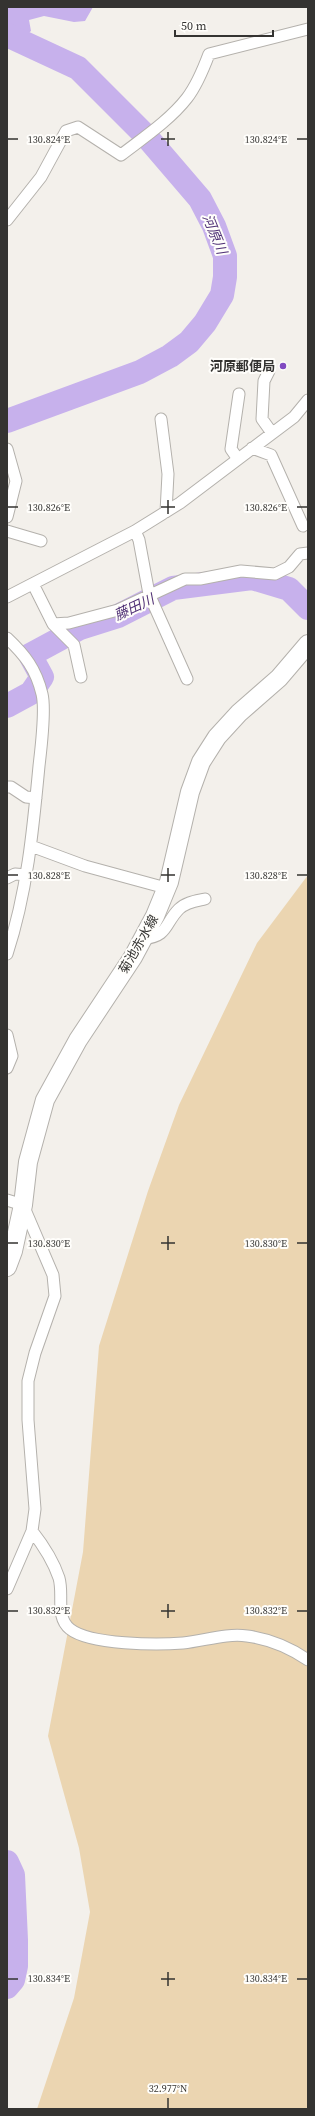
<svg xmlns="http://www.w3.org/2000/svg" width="315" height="2116" font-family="'Source Serif 4','Noto Sans JP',serif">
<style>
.green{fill:#ebd5b1}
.water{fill:#c7b1ec}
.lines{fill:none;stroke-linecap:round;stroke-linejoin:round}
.river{stroke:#c7b1ec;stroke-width:24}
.minor-casing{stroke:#b4b1ac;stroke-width:13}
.primary-casing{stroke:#b4b1ac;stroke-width:20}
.minor{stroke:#fff;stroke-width:11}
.primary{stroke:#fff;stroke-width:18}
.ticks{fill:none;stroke:#343331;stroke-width:1.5}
.poi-dot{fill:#814ac1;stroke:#fffefb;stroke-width:1.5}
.labels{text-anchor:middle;stroke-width:4;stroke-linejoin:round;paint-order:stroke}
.poi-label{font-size:13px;font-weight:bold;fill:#343331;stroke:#fffefb;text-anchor:end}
.street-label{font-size:13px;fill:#343331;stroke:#fffefb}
.water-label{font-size:14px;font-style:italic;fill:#513277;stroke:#fffefb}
.ticks-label{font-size:10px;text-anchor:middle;fill:#343331;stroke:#fffefb;stroke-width:4;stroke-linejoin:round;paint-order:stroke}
</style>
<rect width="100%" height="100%" fill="#f3f0eb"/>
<!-- green -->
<path class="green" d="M 308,875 L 308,2109 L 37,2109 L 74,1998 L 90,1912 L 79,1848 L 48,1736 L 83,1552 L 99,1346 L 148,1191 L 179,1105 L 257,943 Z"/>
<!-- water -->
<path class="water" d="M 7,7 L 93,7 L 85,21 L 74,22 L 44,16 L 29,20 L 31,31 L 7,50 Z"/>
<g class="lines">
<!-- river -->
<path class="river" d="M 7,35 L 78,68 L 146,136 L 200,199 L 214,226 L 225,256 L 225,277 L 222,295 L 205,323 L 189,342 L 170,356 L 140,372 L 7,421
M 7,706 L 31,693 L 42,677 L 30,655 L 80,628 L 118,616 L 173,588 L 252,578 L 289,589 L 308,608
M 7,1862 L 13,1875 L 16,1940 L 16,1966 L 13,1980 L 7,1987"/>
<!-- minor casing -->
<g class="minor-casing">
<path id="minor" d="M 7,220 L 41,177 L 66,131 L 78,127 L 121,155 C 143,138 170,120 187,98 C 197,85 203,70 209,54 L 308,29
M 269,371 L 264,381 L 262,419 L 272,433
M 161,419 L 168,474 L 166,512
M 252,448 L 271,455 L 303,526
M 7,449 L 16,481 L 7,517
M 238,459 L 231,449 L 239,394
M 7,531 L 41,541
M 135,531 L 139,540 L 149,594 L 187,679
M 33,584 L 53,624 L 69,623 L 118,610 L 185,579 L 200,579 L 241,571 L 275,574 L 289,567 L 300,554 L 308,553
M 7,597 L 135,531 L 180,503 L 294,417 L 308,400
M 53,624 L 74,645 L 81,677
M 7,638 C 25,655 36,669 42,694 C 46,710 41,748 39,766 C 33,830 27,893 7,954
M 7,787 L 11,787 L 26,797 L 36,798
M 31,846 L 85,866 L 166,888
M 7,878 L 15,874 L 27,875
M 143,939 C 169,936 164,924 179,909 C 186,902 196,901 205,899
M 7,1035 L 12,1056 L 7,1068
M 7,1200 L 23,1205 L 53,1275 L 55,1296 L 35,1353 L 28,1381 L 28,1420 L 35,1509 L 32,1531 L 7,1589
M 32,1531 C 43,1545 53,1560 59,1578 C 64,1595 55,1617 70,1629 C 90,1645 158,1645 183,1643 C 204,1641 226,1633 247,1636 C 270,1639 289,1647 308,1660"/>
</g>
<!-- primary casing -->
<g class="primary-casing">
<path id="primary" d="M 7,1267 L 13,1251 L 23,1205 L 28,1162 L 45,1100 L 78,1040 L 133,957 L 155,916 L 169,882 L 190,792 L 201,762 L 217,737 L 239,713 L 279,678 L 308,644"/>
</g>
<!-- minor -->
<use href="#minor" class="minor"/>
<!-- primary -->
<use href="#primary" class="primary"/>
</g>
<!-- ticks -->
<path class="ticks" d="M 168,132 L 168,146M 8,139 L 18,139M 161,139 L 175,139M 297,139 L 307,139M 168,500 L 168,514M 8,507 L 18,507M 161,507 L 175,507M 297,507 L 307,507M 168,868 L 168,882M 8,875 L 18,875M 161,875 L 175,875M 297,875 L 307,875M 168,1236 L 168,1250M 8,1243 L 18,1243M 161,1243 L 175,1243M 297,1243 L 307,1243M 168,1604 L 168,1618M 8,1611 L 18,1611M 161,1611 L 175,1611M 297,1611 L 307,1611M 168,1972 L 168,1986M 8,1979 L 18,1979M 161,1979 L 175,1979M 297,1979 L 307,1979M 168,2098 L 168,2108"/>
<!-- markers -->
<circle class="poi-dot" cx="283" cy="366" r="4"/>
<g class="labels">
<!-- poi labels -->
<g class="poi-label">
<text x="275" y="371">河原郵便局</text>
</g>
<!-- street labels -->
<g class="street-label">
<text transform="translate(138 944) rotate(-60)" y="5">菊池赤水線</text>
</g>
<!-- water labels -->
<g class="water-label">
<text transform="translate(215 234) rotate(68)" y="5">河原川</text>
<text transform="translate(134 607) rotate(-25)" y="5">藤田川</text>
</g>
</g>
<g class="ticks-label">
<text x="49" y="143">130.824°E</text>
<text x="266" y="143">130.824°E</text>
<text x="49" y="511">130.826°E</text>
<text x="266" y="511">130.826°E</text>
<text x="49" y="879">130.828°E</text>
<text x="266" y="879">130.828°E</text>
<text x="266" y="1247">130.830°E</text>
<text x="49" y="1247">130.830°E</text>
<text x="266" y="1614">130.832°E</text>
<text x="49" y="1614">130.832°E</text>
<text x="49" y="1982">130.834°E</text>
<text x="266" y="1982">130.834°E</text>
<text x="168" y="2092">32.977°N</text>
</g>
<!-- border -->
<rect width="315" height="2116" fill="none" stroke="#343331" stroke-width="16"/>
<!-- scale -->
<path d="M175 30v6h98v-6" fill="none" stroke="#343331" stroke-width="2"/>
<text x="181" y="30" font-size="12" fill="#343331" stroke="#fffefb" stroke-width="3" paint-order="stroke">50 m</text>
</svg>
